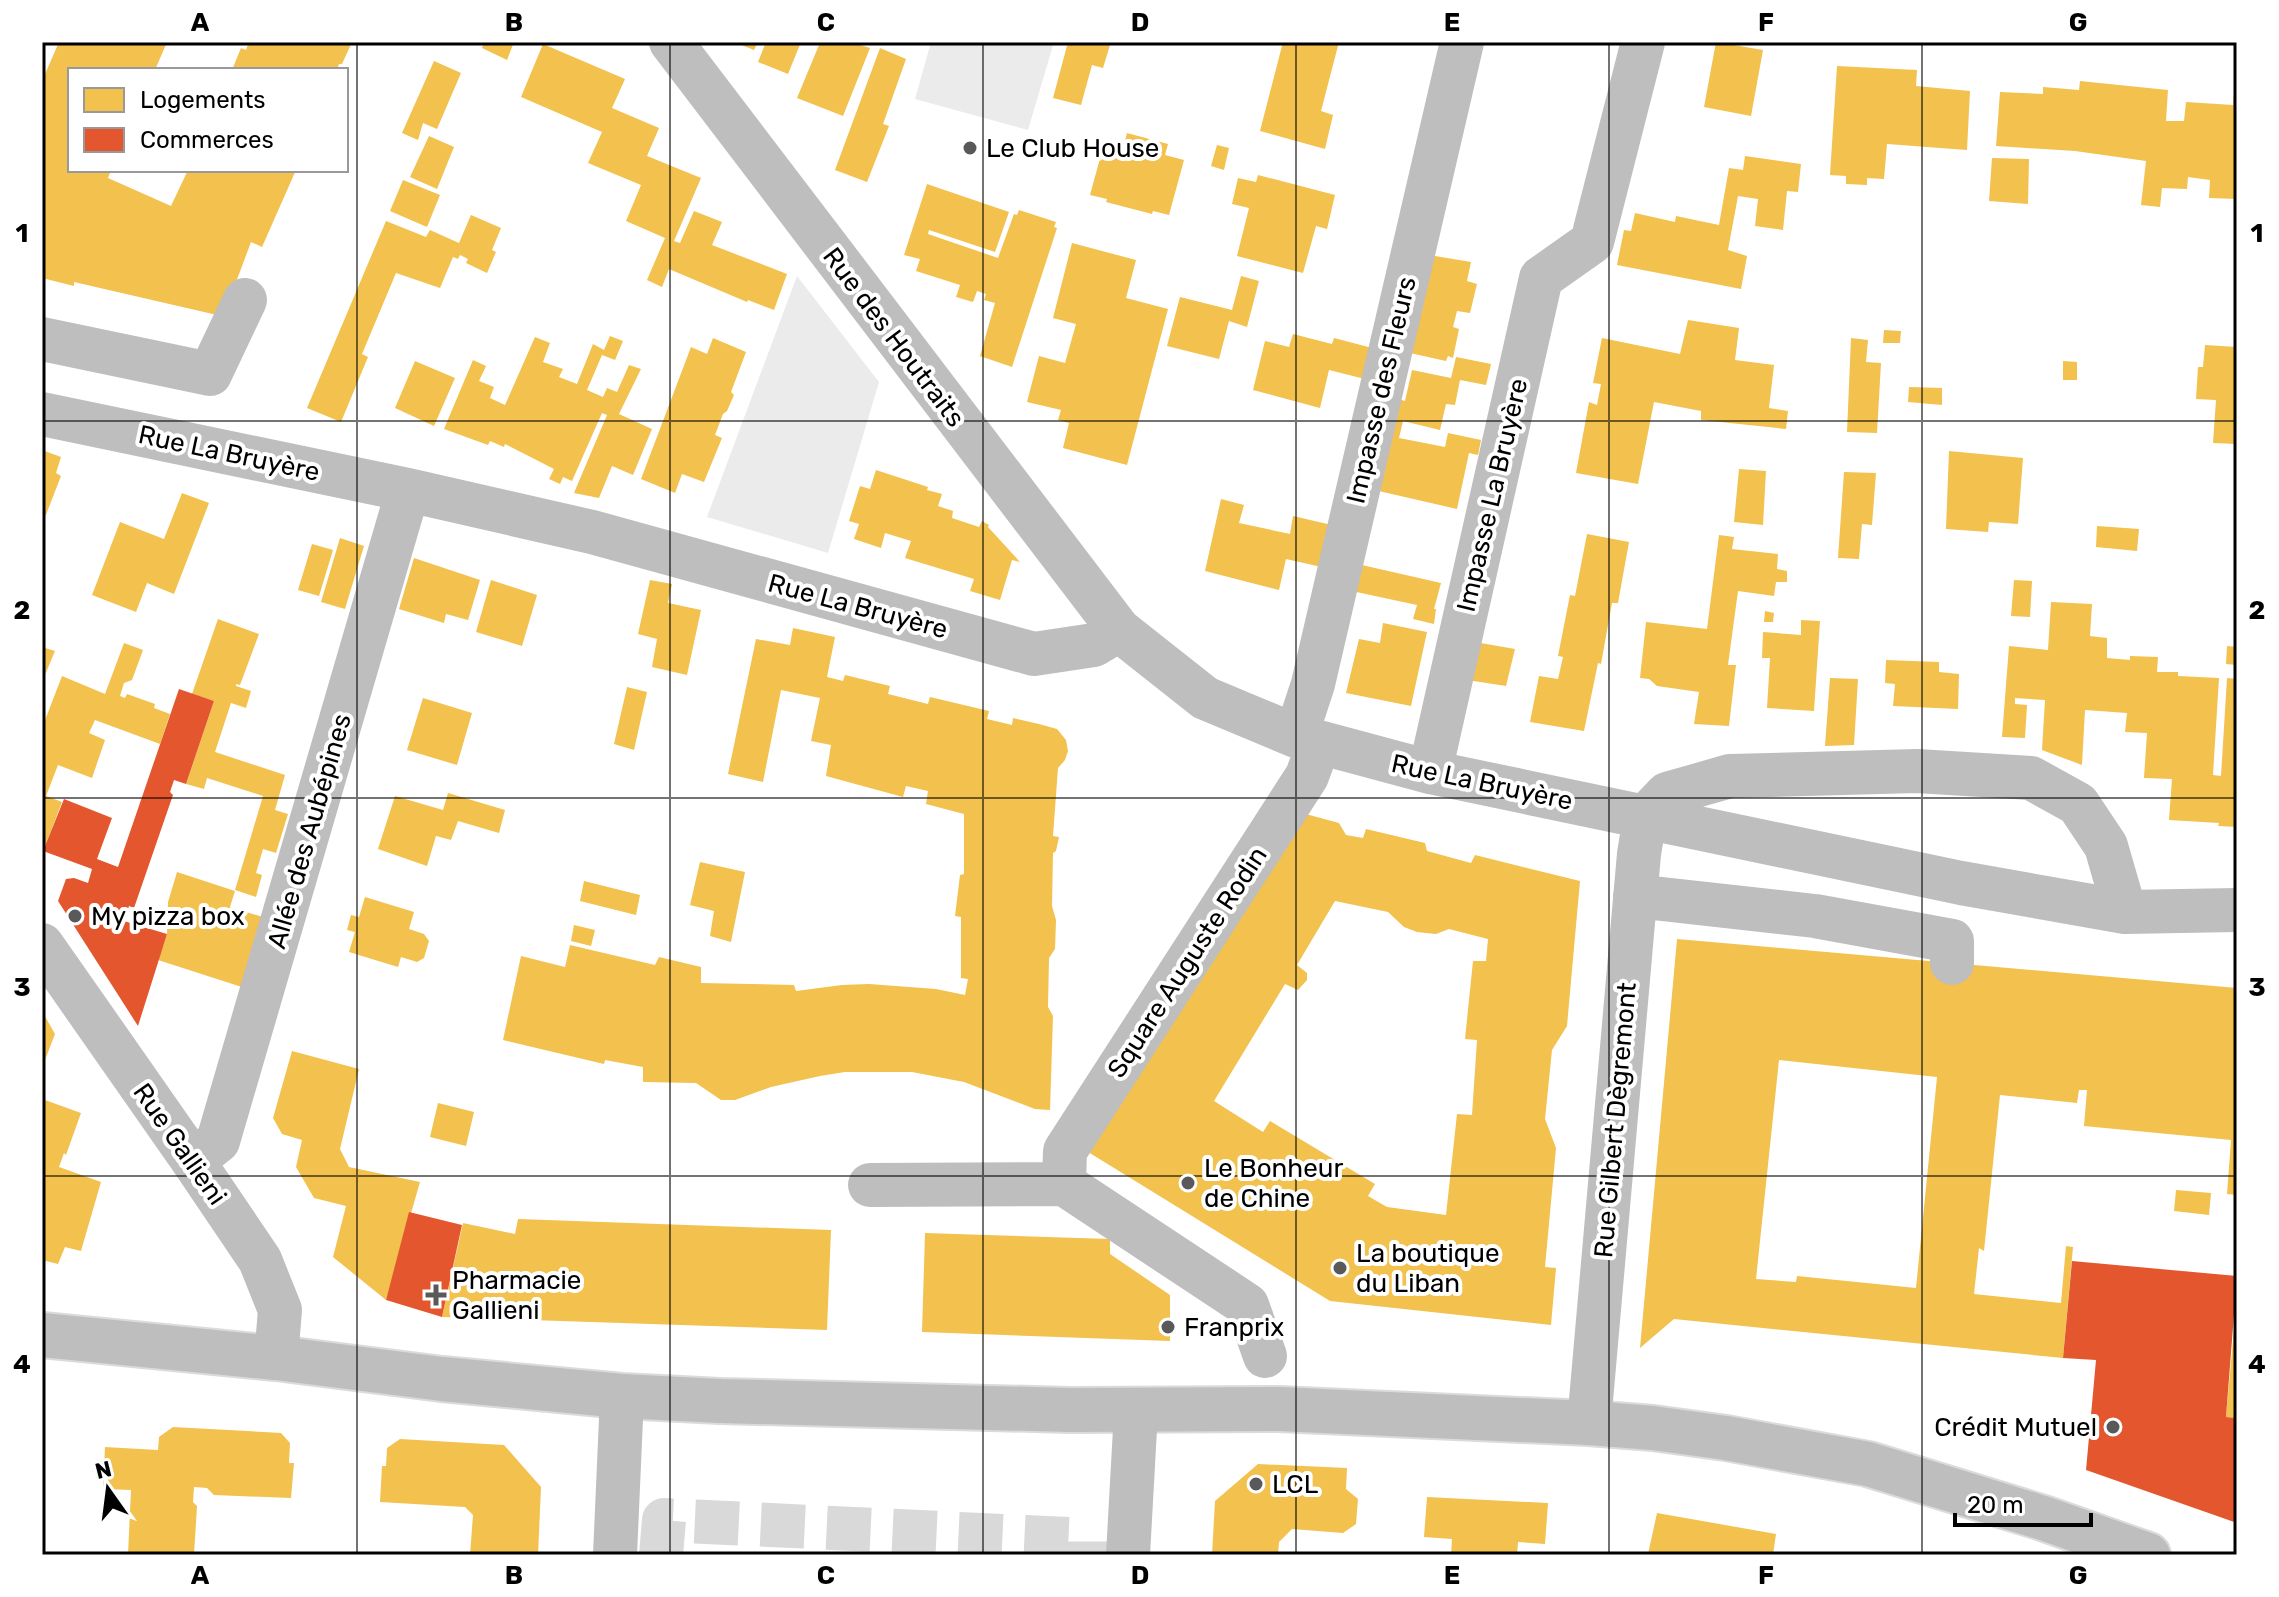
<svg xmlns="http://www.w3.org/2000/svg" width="2279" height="1597" font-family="Rubik,sans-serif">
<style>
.green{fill:#ebebeb}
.homes{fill:#f2c14e;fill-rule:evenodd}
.shops{fill:#e4572e}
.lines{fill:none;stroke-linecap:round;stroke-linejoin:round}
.minor-tunnel{stroke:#d9d9d9;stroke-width:44;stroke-dasharray:44 22;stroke-linecap:butt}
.major-casing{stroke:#dbdbdb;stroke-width:48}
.minor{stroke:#bebebe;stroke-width:44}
.major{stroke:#bebebe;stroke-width:44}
.grid{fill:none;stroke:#000;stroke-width:2;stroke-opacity:0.55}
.poi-dot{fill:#595959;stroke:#fff;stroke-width:3}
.labels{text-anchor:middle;stroke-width:8;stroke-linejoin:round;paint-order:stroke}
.poi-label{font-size:26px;fill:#000;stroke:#fff;text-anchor:start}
.street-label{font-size:26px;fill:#000;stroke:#fff}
.neatline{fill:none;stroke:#000;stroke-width:3}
.grid-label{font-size:26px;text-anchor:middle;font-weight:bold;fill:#000}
</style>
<rect width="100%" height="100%" fill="#fff"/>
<!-- green -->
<path class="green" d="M 931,42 L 1054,42 L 1028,130 L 915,99 Z
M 797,276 L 879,382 L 828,553 L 707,517 Z"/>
<!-- homes -->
<path class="homes" d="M 59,42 L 167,42 L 155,70 L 70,70 L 70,170 L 111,170 L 108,178 L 171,206 L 188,170 L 296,170 L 262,247 L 251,242 L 226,309 L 217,315 L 74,282 L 74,286 L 42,278 L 42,81 Z
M 249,42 L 352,42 L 342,64 L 339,64 L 337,70 L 232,70 L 241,48 L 246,50 Z
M 484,42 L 514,42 L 507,60 L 482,48 Z
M 734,42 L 758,42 L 754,50 Z
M 766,42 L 801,42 L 788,74 L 758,62 Z
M 813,42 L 861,42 L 860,45 L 870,48 L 843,116 L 797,98 L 819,45 Z
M 1068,42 L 1099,42 L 1110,45 L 1103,68 L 1092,65 L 1081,105 L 1053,98 Z
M 1283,42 L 1339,42 L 1321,111 L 1333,115 L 1325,149 L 1260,131 Z
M 1716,42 L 1763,50 L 1751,116 L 1704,107 Z
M 543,44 L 625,79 L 612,108 L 659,128 L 647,156 L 701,178 L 674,241 L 680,243 L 694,211 L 722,222 L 712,245 L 787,274 L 774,310 L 748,300 L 747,302 L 669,269 L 662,287 L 647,280 L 665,238 L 626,221 L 641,185 L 588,163 L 602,132 L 521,97 Z
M 880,48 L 906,59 L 883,124 L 889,126 L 867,182 L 835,170 Z
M 434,61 L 461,73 L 437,129 L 423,123 L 418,140 L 402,133 Z
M 1837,66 L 1917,70 L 1916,86 L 1970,91 L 1967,150 L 1887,144 L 1884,179 L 1867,178 L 1867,185 L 1846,184 L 1846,176 L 1830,175 Z
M 2080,81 L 2168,90 L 2166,121 L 2184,121 L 2186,102 L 2233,105 L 2234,93 L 2237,93 L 2237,199 L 2209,198 L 2210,180 L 2188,177 L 2187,189 L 2162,188 L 2160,207 L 2141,205 L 2146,161 L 2075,151 L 1996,146 L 2000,92 L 2043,94 L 2043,87 L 2079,90 Z
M 1127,133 L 1168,144 L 1165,155 L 1184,160 L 1169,215 L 1153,211 L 1152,214 L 1106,202 L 1107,199 L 1090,195 L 1105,140 L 1124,145 Z
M 429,136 L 454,147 L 437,189 L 410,177 Z
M 1217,145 L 1229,148 L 1224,170 L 1211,166 Z
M 1745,156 L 1801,164 L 1798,192 L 1787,191 L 1783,230 L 1755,226 L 1758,199 L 1738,196 L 1728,250 L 1747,256 L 1741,289 L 1617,265 L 1624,230 L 1631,231 L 1635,213 L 1675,222 L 1676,216 L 1719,225 L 1729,168 L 1743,170 Z
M 1992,158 L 2029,159 L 2028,204 L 1989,201 Z
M 1258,175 L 1335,195 L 1327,229 L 1316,226 L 1303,273 L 1237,256 L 1249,208 L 1232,204 L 1238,178 L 1256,182 Z
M 403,180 L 440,195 L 427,227 L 390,211 Z
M 927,184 L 1009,212 L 995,252 L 929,230 L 928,234 L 998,258 L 1014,214 L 1017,215 L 1019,210 L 1056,222 L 1054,227 L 1057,228 L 1012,367 L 980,356 L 995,303 L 984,300 L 986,294 L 977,291 L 973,302 L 956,297 L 960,285 L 916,271 L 920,259 L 904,255 Z
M 471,215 L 501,228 L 492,250 L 496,252 L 487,273 L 466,263 L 468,259 L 460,255 L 458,259 L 453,257 L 440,288 L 396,273 L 362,354 L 368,357 L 341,422 L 307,408 L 386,221 L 426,237 L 430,230 L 459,243 Z
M 1072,243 L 1136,260 L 1126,298 L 1168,309 L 1127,465 L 1063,448 L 1069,423 L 1058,420 L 1061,410 L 1027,402 L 1039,356 L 1065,363 L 1076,324 L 1053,318 Z
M 1423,254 L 1471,262 L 1467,281 L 1477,284 L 1470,313 L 1457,311 L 1453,327 L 1459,329 L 1453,358 L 1448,356 L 1446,361 L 1401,351 Z
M 1241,276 L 1259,281 L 1247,327 L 1229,321 L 1219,359 L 1167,346 L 1180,297 L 1232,310 Z
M 1688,320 L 1739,328 L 1735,360 L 1774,365 L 1769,408 L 1788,411 L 1786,429 L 1701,420 L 1701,411 L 1654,402 L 1638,484 L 1576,473 L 1589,402 L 1597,405 L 1601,384 L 1593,383 L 1602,338 L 1680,354 Z
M 1884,330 L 1901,331 L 1900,343 L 1883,343 Z
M 1293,334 L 1332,344 L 1334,338 L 1376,349 L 1369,380 L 1329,370 L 1320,408 L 1253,390 L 1265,341 L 1289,347 Z
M 610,336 L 623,341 L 615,360 L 602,355 L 587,390 L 603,397 L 607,388 L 617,392 L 629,365 L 641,369 L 619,414 L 652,429 L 633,475 L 612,466 L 599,498 L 574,493 L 607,415 L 602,413 L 572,481 L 563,477 L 560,484 L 549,479 L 554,469 L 505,444 L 504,447 L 490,441 L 488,445 L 444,429 L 473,360 L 486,366 L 479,381 L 494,387 L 490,398 L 505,405 L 535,337 L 550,343 L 543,362 L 563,369 L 559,377 L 577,384 L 593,344 L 604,350 Z
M 713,338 L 746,352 L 731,392 L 734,395 L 727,411 L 723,414 L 715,435 L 722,438 L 704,482 L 682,474 L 675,493 L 641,479 L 691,347 L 707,354 Z
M 1851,338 L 1868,340 L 1866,362 L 1881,363 L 1877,433 L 1847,432 Z
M 2205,345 L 2237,347 L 2237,444 L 2213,443 L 2216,400 L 2196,399 L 2198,367 L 2203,367 Z
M 1456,357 L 1491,364 L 1486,385 L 1460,380 L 1455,405 L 1446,404 L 1440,430 L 1403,421 L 1399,438 L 1445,447 L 1448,433 L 1481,440 L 1478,455 L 1469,453 L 1457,509 L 1370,489 L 1391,397 L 1405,401 L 1412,370 L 1451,378 Z
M 415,361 L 455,378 L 434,426 L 395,408 Z
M 2063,361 L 2077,362 L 2077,380 L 2063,380 Z
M 1909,387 L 1942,388 L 1942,405 L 1908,402 Z
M 42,450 L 61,457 L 56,473 L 61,476 L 42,525 Z
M 1949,451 L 2023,458 L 2018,524 L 1989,522 L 1988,532 L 1946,529 Z
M 1739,469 L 1766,471 L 1763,525 L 1734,522 Z
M 876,470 L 928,487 L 927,490 L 942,494 L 938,506 L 953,511 L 952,518 L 979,527 L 982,521 L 989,525 L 988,527 L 1020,562 L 1012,560 L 1000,600 L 970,591 L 974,579 L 905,558 L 911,541 L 885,533 L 881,548 L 854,539 L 859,524 L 849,521 L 860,486 L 870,489 Z
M 1844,472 L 1876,473 L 1872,525 L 1862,524 L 1859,559 L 1838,558 Z
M 182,493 L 209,503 L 174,594 L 147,583 L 136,612 L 92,595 L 120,522 L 164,539 Z
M 1221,499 L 1244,505 L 1239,523 L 1290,534 L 1293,516 L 1336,526 L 1326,568 L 1286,559 L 1279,590 L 1205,571 Z
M 2097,526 L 2139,529 L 2137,551 L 2096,547 Z
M 1587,534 L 1629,542 L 1618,603 L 1612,603 L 1601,664 L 1598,663 L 1584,731 L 1530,722 L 1539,676 L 1558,679 L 1563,657 L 1558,656 L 1570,595 L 1575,596 Z
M 1719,535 L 1734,537 L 1732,549 L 1778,554 L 1777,569 L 1787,571 L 1787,582 L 1776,582 L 1774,596 L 1738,591 L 1728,665 L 1736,665 L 1729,726 L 1694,724 L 1699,692 L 1657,686 L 1649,679 L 1640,678 L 1646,622 L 1707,629 Z
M 340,538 L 364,546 L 345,609 L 321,602 Z
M 312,544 L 333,550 L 319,596 L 298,590 Z
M 414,558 L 480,580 L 468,620 L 446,614 L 444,623 L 399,609 Z
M 1353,563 L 1441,583 L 1434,609 L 1436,609 L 1434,624 L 1413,619 L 1417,605 L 1347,590 Z
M 491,580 L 537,595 L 522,646 L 476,632 Z
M 650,580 L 672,584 L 668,603 L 701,610 L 687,675 L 652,667 L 657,639 L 638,634 Z
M 2014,580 L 2032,581 L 2030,617 L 2011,616 Z
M 2051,602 L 2092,604 L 2090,636 L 2107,638 L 2107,658 L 2130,660 L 2130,656 L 2158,657 L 2157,672 L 2178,672 L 2178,676 L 2219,678 L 2213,775 L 2221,776 L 2227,678 L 2237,679 L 2237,827 L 2218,826 L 2219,823 L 2169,820 L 2172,779 L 2144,778 L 2147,733 L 2125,732 L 2127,713 L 2085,710 L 2082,765 L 2042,750 L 2045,700 L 2015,698 L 2015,704 L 2027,705 L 2025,738 L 2002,737 L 2009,646 L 2048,650 Z
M 1765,611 L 1774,613 L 1773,622 L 1764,622 Z
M 218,619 L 259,634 L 240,685 L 236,684 L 236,686 L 251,691 L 246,708 L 231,703 L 215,752 L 285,775 L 275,810 L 288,814 L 276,853 L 263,849 L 256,873 L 262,875 L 256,897 L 235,890 L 263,796 L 207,778 L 204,789 L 186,784 L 214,701 L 192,694 Z
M 1801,620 L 1820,621 L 1814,711 L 1767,708 L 1770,658 L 1762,658 L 1763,632 L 1801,635 Z
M 1383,623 L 1427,632 L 1411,706 L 1346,693 L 1359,639 L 1380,643 Z
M 793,628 L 835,637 L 827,677 L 843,681 L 845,675 L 890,686 L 888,694 L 928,704 L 930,697 L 989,711 L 987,719 L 1012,725 L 1013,718 L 1039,724 L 1057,729 L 1066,740 L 1068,751 L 1065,760 L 1058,768 L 1053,836 L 1059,837 L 1056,851 L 1053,853 L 1052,906 L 1056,920 L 1055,949 L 1049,958 L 1048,1007 L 1053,1016 L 1050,1110 L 1035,1109 L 964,1082 L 912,1072 L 845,1072 L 820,1076 L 771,1087 L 735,1100 L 721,1100 L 696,1083 L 643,1082 L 643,1067 L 605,1060 L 604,1064 L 503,1040 L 521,956 L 565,967 L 570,945 L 655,965 L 659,957 L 701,967 L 701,983 L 794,985 L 796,991 L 842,985 L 869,984 L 936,989 L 965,995 L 968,979 L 961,978 L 961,917 L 955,916 L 960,875 L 964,874 L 964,814 L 926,804 L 928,791 L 906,786 L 903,797 L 826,776 L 831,745 L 811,741 L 820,698 L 781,690 L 763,782 L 728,774 L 756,639 L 790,645 Z
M 1475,642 L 1515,649 L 1506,686 L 1467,680 Z
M 124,643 L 143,650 L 132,680 L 124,683 L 120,696 L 125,698 L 127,694 L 155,704 L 154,708 L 170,714 L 160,744 L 95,720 L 89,733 L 105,740 L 92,778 L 58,765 L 46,796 L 62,802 L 42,854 L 42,728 L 62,676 L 105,694 Z
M 2227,646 L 2237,647 L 2237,665 L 2226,664 Z
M 42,647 L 55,651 L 42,682 Z
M 1886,660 L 1939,662 L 1939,672 L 1959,674 L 1958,709 L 1893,706 L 1895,684 L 1885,683 Z
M 1830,678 L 1858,679 L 1854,745 L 1825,746 Z
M 627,687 L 647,692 L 634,750 L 614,744 Z
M 423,698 L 472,713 L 457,765 L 407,750 Z
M 448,793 L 505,810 L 499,833 L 458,821 L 451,840 L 436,836 L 427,866 L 378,849 L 395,796 L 443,810 Z
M 1302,813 L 1339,823 L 1346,835 L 1363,838 L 1366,829 L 1425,843 L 1427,851 L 1471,863 L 1475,855 L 1580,881 L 1567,1026 L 1552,1050 L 1545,1119 L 1556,1148 L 1545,1267 L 1556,1268 L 1551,1325 L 1330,1301 L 1080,1147 ZM 1335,901 L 1388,912 L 1404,927 L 1417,932 L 1436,934 L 1449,929 L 1488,939 L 1486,961 L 1473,961 L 1465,1039 L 1477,1040 L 1472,1115 L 1457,1114 L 1446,1215 L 1387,1207 L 1368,1196 L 1375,1184 L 1270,1121 L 1263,1132 L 1214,1101 L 1285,984 L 1298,990 L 1307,980 L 1307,973 L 1297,965 Z
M 700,862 L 745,872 L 731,942 L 710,936 L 714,911 L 690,905 Z
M 177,872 L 235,891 L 230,907 L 266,918 L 248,989 L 158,960 L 167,934 L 168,902 Z
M 584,881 L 640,895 L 636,915 L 580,901 Z
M 365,897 L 414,912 L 409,929 L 424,934 L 429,941 L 424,958 L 417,962 L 401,957 L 398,967 L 349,952 L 355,932 L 347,930 L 351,915 L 359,917 Z
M 574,925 L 595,930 L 591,946 L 571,941 Z
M 1677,939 L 2237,988 L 2237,1195 L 2227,1194 L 2231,1140 L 2084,1126 L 2087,1090 L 2079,1090 L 2077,1103 L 2000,1095 L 1984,1251 L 1979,1248 L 1974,1294 L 2061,1303 L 2066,1246 L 2073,1247 L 2063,1358 L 1674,1319 L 1640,1348 ZM 1779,1060 L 1937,1077 L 1916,1288 L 1797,1276 L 1796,1282 L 1756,1279 Z
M 42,1011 L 55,1034 L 45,1060 L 42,1059 Z
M 292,1051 L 359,1069 L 340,1149 L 349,1167 L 420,1182 L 386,1300 L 333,1257 L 346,1206 L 314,1198 L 296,1167 L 302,1140 L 282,1134 L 273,1118 Z
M 45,1100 L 81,1113 L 66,1155 L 64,1153 L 59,1167 L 101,1182 L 81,1251 L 65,1247 L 58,1264 L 42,1260 L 42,1110 Z
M 438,1103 L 474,1112 L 466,1146 L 430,1137 Z
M 2176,1190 L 2211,1193 L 2209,1215 L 2174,1211 Z
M 518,1219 L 831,1230 L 827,1330 L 442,1317 L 463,1223 L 515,1234 Z
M 925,1233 L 1110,1239 L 1110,1254 L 1170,1295 L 1170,1341 L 922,1332 Z
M 2235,1318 L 2237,1318 L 2237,1418 L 2226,1417 Z
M 173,1427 L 281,1433 L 290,1443 L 289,1463 L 294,1463 L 291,1498 L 214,1495 L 207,1488 L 194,1487 L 193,1502 L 197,1506 L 194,1555 L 128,1555 L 131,1490 L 103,1489 L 105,1447 L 158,1450 L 159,1437 Z
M 400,1439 L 504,1445 L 541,1487 L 538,1555 L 470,1555 L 473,1515 L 465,1507 L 380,1502 L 382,1466 L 386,1466 L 387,1448 Z
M 1258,1464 L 1347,1468 L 1346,1489 L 1358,1499 L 1356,1524 L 1343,1533 L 1292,1529 L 1279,1542 L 1278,1555 L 1212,1555 L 1215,1501 Z
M 1427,1497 L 1548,1503 L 1545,1544 L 1518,1542 L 1517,1555 L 1451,1555 L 1452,1539 L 1424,1537 Z
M 1657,1513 L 1776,1534 L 1773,1555 L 1648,1554 Z"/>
<!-- shops -->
<path class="shops" d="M 179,689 L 214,701 L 186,784 L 174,780 L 170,792 L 173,795 L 134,908 L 129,906 L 124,921 L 167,934 L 138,1026 L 58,901 L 66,879 L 74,878 L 88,883 L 92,869 L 43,851 L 64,799 L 112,818 L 97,859 L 118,867 Z
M 409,1212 L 462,1225 L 442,1317 L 386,1300 Z
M 2072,1261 L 2237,1276 L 2226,1417 L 2237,1418 L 2237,1523 L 2086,1470 L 2096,1360 L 2063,1358 Z"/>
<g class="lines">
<!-- minor-tunnel -->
<path class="minor-tunnel" d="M 661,1555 L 664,1520 L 1089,1540 L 1089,1555"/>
<!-- major casing -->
<g class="major-casing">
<path id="major" d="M 42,1335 L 276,1358 L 442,1379 L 622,1396 L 720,1401 L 1070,1410 L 1279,1409 L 1589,1423 L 1653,1428 L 1726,1438 L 1868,1464 L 2043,1518 L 2148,1555"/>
</g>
<!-- minor -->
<path class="minor" d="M 671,42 L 1119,630
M 42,339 L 210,374 L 245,300
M 42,414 L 408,490 L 592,532 L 1034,654 L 1094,645 L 1119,630 L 1205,698 L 1296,736 L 1430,772 L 1961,883 L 2125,912 L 2237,910
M 1296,736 L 1313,684 L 1462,42
M 1430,772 L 1541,278 L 1592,242 L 1643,42
M 1635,896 L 1815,916 L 1952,941 L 1952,963
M 42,945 L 193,1161 L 260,1260 L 280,1310 L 276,1358
M 193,1161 L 218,1141 L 408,490
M 1064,1184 L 1065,1151 L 1307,776 L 1319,743
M 870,1185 L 1064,1184 L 1247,1305 L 1265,1356
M 1589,1423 L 1639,854 L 1645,817 L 1667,794 L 1730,776 L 1917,771 L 2031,778 L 2078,804 L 2106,846 L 2125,912
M 615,1555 L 622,1396
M 1128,1555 L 1136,1411"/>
<!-- major -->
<use href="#major" class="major"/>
</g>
<!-- grid -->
<path class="grid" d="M 357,42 L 357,1555M 670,42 L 670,1555M 983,42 L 983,1555M 1296,42 L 1296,1555M 1609,42 L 1609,1555M 1922,42 L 1922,1555M 42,421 L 2237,421M 42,798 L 2237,798M 42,1176 L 2237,1176"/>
<!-- markers -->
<g class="poi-dot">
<circle cx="970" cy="148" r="8"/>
<circle cx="75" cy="916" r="8"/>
<circle cx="1188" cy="1183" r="8"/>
<circle cx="1340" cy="1268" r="8"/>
<path d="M432 1283h8v8h8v8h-8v8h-8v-8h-8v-8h8z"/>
<circle cx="1168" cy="1327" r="8"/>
<circle cx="2113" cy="1427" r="8"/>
<circle cx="1256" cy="1484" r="8"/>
</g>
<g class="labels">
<!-- poi labels -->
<g class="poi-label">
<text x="986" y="157">Le Club House</text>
<text x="91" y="925">My pizza box</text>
<text x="1204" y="1177">Le Bonheur<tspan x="1204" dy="30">de Chine</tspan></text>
<text x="1356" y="1262">La boutique<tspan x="1356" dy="30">du Liban</tspan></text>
<text x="452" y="1289">Pharmacie<tspan x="452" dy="30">Gallieni</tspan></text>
<text x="1184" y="1336">Franprix</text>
<text x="2097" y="1436" text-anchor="end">Crédit Mutuel</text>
<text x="1272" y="1493">LCL</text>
</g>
<!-- street labels -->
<g class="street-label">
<text transform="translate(894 337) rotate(53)" y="9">Rue des Houtraits</text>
<text transform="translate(1381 390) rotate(-77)" y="9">Impasse des Fleurs</text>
<text transform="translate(229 453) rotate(12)" y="9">Rue La Bruyère</text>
<text transform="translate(1492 495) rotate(-77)" y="9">Impasse La Bruyère</text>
<text transform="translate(858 606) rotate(15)" y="9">Rue La Bruyère</text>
<text transform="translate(1482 782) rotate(12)" y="9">Rue La Bruyère</text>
<text transform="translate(309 831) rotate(-74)" y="9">Allée des Aubépines</text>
<text transform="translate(1187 962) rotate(-57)" y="9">Square Auguste Rodin</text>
<text transform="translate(1615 1120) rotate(-85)" y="9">Rue Gilbert Dègremont</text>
<text transform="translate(180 1144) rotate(55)" y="9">Rue Gallieni</text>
</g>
</g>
<!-- border -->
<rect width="2279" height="1597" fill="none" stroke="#ffffff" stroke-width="88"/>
<!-- legend -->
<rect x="68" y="68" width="280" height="104" fill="#ffffff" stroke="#999999" stroke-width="2"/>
<rect x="84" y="88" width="40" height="24" fill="#f2c14e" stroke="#999999" stroke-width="2"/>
<text x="140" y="108" font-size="24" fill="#000000">Logements</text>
<rect x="84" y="128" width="40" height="24" fill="#e4572e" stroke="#999999" stroke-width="2"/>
<text x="140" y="148" font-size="24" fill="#000000">Commerces</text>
<!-- north arrow -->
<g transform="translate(108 1489) rotate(346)" stroke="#ffffff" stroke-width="6" paint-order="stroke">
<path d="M0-6L14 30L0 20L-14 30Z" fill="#000000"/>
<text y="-12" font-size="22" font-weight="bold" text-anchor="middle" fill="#000000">N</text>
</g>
<!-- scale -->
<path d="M1955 1513v12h136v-12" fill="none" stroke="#000000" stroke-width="4"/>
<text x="1967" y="1513" font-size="24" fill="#000000" stroke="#ffffff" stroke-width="6" paint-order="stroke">20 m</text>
<rect x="44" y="44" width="2191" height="1509" class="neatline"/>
<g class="grid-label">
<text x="200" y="31">A</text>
<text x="514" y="31">B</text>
<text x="826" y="31">C</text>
<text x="1140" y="31">D</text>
<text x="1452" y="31">E</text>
<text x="1766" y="31">F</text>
<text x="2078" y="31">G</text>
<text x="22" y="242">1</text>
<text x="2257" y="242">1</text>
<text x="22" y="619">2</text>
<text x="2257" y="619">2</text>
<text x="22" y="996">3</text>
<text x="2257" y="996">3</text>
<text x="22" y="1373">4</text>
<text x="2257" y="1373">4</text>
<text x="200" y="1584">A</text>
<text x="514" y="1584">B</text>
<text x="826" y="1584">C</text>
<text x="1140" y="1584">D</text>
<text x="1452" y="1584">E</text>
<text x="1766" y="1584">F</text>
<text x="2078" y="1584">G</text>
</g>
</svg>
